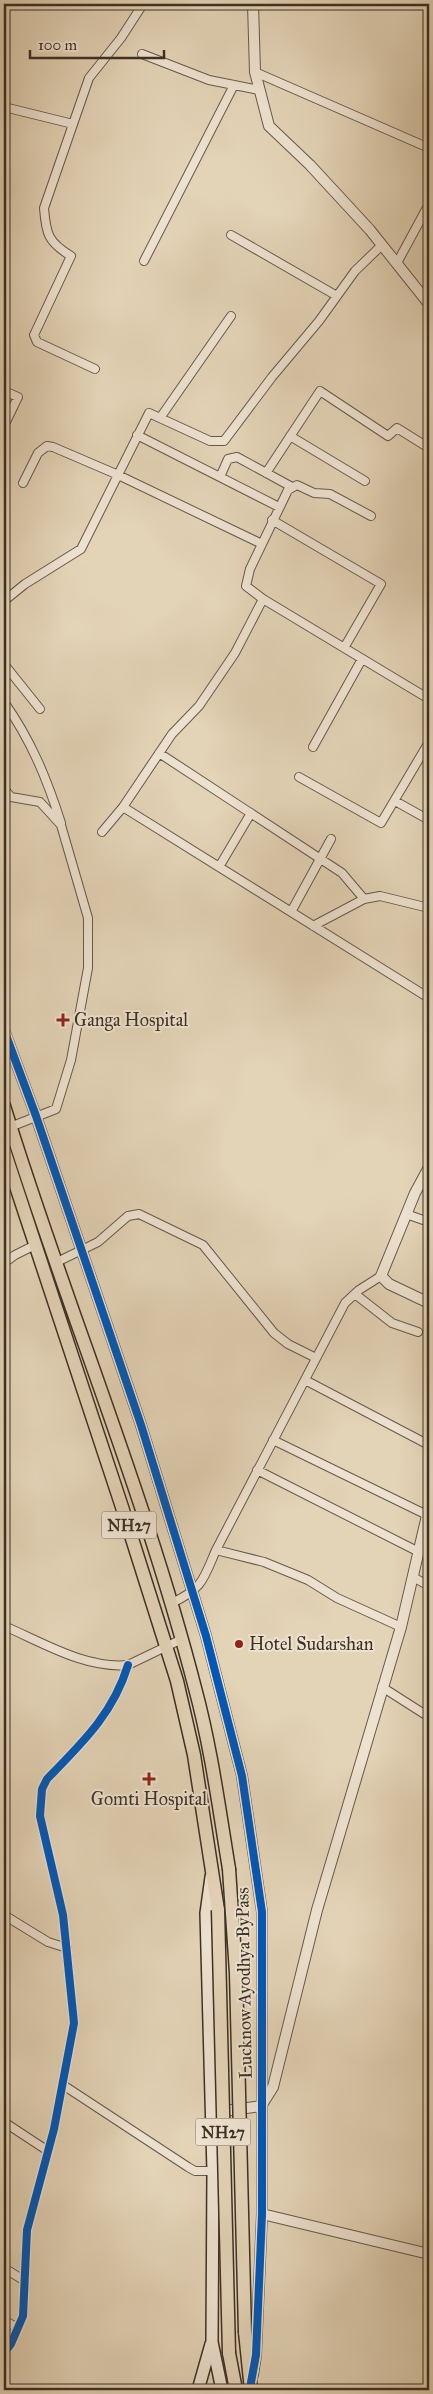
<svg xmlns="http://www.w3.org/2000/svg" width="433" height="2394" font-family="'IM FELL Great Primer',serif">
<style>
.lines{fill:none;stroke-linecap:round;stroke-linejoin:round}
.minor-casing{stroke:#66594a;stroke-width:10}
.tertiary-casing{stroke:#66594a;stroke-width:12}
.secondary-casing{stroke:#3c3025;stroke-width:14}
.trunk-casing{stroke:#3c3025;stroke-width:15}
.minor{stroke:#ede2d0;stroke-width:8}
.tertiary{stroke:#ede2d0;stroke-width:10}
.secondary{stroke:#ede2d0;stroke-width:11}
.trunk{stroke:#e3d3b7;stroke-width:12}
.trunk-bridge-casing{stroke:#3c3025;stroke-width:15;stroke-linecap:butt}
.trunk-bridge{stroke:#e3d3b7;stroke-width:12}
.cycleway-casing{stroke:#ede2d0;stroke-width:11}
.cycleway{stroke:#0057b8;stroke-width:8}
.poi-dot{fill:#8f2418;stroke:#ede2d0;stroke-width:2}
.labels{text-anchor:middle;stroke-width:4;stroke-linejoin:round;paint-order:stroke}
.shield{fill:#ede2d0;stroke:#716558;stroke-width:1}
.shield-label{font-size:16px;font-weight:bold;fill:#3c3025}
.poi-label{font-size:18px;fill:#3c3025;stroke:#ede2d0;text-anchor:start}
.street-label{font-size:18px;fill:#3c3025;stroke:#ede2d0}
</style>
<rect width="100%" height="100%" fill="#e3d3b7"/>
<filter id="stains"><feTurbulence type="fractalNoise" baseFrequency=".004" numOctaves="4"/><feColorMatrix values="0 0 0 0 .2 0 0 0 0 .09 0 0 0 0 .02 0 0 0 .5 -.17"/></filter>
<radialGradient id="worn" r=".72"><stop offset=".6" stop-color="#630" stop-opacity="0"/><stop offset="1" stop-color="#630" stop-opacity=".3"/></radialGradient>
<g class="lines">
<!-- minor casing -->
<g class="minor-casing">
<path id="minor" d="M 142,54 L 209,80 L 259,90
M 255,72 L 429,148
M 4,107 L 73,124
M 231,235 L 337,296
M 144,261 L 234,85
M 397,263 L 429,204
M 95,369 L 37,342 L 34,335 L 71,256 C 48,242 46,234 44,208 L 89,78 L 121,38 L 143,4
M 4,391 L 18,397 L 4,426
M 160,418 L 231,316
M 137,435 L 279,507
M 290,436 L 365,481
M 266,473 L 320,391 L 388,436 L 397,428 L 429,448
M 220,477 L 228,459 L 237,457 L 292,487
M 23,483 L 38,453 L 47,446 L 53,447 L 116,474 L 262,544
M 272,520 L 381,584 L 344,648
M 263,599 L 429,699
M 4,601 L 25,584 L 81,549 L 149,413 L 210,441 L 224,441 L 272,377 L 319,321 L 355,271 L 382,245
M 4,664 L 40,709
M 4,702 C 31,740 47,779 61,823
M 313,747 L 362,659
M 159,753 L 342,873 L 364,899
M 299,777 L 381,823 L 429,742
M 4,789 L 11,797 L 40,802 L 61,825 L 88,918 L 88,968 L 71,1060 L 56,1109 L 10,1127
M 395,801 L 429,820
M 123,807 L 429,998
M 102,832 L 123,807 L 172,734 L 199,706 L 235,653 L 263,599 L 246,586 L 250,569 L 288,490 L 297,485 L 314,493 L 330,494 L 371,516
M 429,852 L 429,857
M 219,867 L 251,813
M 291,912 L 331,839
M 313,926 L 364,899 L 380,896 L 429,908
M 406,1214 L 429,1222
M 57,1262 L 98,1242 L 128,1216 L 139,1214 L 203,1245 L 274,1333 L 288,1344 L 316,1358
M 4,1263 L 15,1255 L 35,1245
M 355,1294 L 392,1323 L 418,1332
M 305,1380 L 429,1445
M 273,1440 L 427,1515
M 257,1470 L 419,1552
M 216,1550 L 264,1562 L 308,1580 L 337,1598 L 401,1627
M 413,1577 L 429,1586
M 172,1603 C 203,1588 203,1580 216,1550 L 345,1303 L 359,1290 L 381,1276
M 4,1626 C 42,1642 85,1669 128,1665 L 182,1639
M 382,1687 L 429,1717
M 4,1915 L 48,1942 L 67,1948
M 63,2085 L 188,2167 L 195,2171 L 213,2171
M 4,2122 L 48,2151
M 4,2268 L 25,2281
M 4,2320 L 17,2328
M 4,2353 L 11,2344 L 23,2316 L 27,2230 L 54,2129 L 74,2023 L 63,1915 L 40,1816 L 42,1789 L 47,1779 C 82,1743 113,1714 128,1665"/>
</g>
<!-- tertiary casing -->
<g class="tertiary-casing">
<path id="tertiary" d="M 253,4 L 255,72 L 269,126 L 310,165 L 370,230 L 429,304
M 4,1030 L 36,1116 L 141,1425 L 206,1636 L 242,1776 L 262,1912 L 262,2214 L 256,2355 L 253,2375
M 429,1167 L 415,1193 L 381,1276 L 389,1284 L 429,1303
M 217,2112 L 261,2106 L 273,2087 L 317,1910 L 401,1627 L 429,1507
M 262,2214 L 429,2254"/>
</g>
<!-- secondary casing -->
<g class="secondary-casing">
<path id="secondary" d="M 211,1877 L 206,1913 L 213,2171 L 212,2342 L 222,2390
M 198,2390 L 211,2344"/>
</g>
<!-- trunk casing -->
<g class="trunk-casing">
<path id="trunk" d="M 4,1106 C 64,1301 144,1490 195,1688 C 211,1747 219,1808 229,1869
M 4,1150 L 122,1507 L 177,1681 L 194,1755 L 218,1910
M 245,2332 L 251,2390
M 229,2353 L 236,2390"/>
</g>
<!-- minor -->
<use href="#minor" class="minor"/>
<!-- tertiary -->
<use href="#tertiary" class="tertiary"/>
<!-- secondary -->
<use href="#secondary" class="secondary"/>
<!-- trunk -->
<use href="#trunk" class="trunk"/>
<!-- trunk-bridge casing -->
<g class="trunk-bridge-casing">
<path id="trunk-bridge" d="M 229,1869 L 236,1973 L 245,2332
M 218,1910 L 229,2353"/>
</g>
<!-- trunk-bridge -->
<use href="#trunk-bridge" class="trunk-bridge"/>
<!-- cycleway casing -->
<g class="cycleway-casing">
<path id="cycleway" d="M 4,1030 L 36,1116 L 141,1425 L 206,1636 L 242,1776 L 262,1912 L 262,2214 L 256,2355 L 250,2388
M 4,2353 L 11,2344 L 23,2316 L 27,2230 L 54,2129 L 74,2023 L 63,1915 L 40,1816 L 42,1789 L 47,1779 C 82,1743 113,1714 128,1665"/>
</g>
<!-- cycleway -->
<use href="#cycleway" class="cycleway"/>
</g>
<!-- markers -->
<g class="poi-dot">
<path d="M60.5 1012.5h5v5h5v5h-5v5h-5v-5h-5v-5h5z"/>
<circle cx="239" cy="1644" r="5"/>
<path d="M146.5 1771.5h5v5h5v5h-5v5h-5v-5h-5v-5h5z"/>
</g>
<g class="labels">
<!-- shield labels -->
<g class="shield">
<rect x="101.5" y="1511.5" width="55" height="27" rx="4"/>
<rect x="195.5" y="2118.5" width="55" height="27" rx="4"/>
</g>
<g class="shield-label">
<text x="129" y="1531">NH27</text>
<text x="223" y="2138">NH27</text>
</g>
<!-- poi labels -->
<g class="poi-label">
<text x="74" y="1026">Ganga Hospital</text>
<text x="249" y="1650">Hotel Sudarshan</text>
<text x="149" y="1805" text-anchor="middle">Gomti Hospital</text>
</g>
<!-- street labels -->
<g class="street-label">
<text transform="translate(244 1983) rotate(-91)" y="6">Lucknow Ayodhya ByPass</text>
</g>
</g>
<!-- margin -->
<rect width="433" height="2394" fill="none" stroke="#e3d3b7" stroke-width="20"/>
<rect x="5" y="5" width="423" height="2384" fill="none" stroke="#3c3025" stroke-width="2.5"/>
<rect x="10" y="10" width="413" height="2374" fill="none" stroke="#3c3025"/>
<!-- scale -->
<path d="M30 50v8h134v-8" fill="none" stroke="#3c3025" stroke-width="2.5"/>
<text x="38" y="50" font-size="15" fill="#3c3025" stroke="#ede2d0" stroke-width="4" paint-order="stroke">100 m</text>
<rect width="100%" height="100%" filter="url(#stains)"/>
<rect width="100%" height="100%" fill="url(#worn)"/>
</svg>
